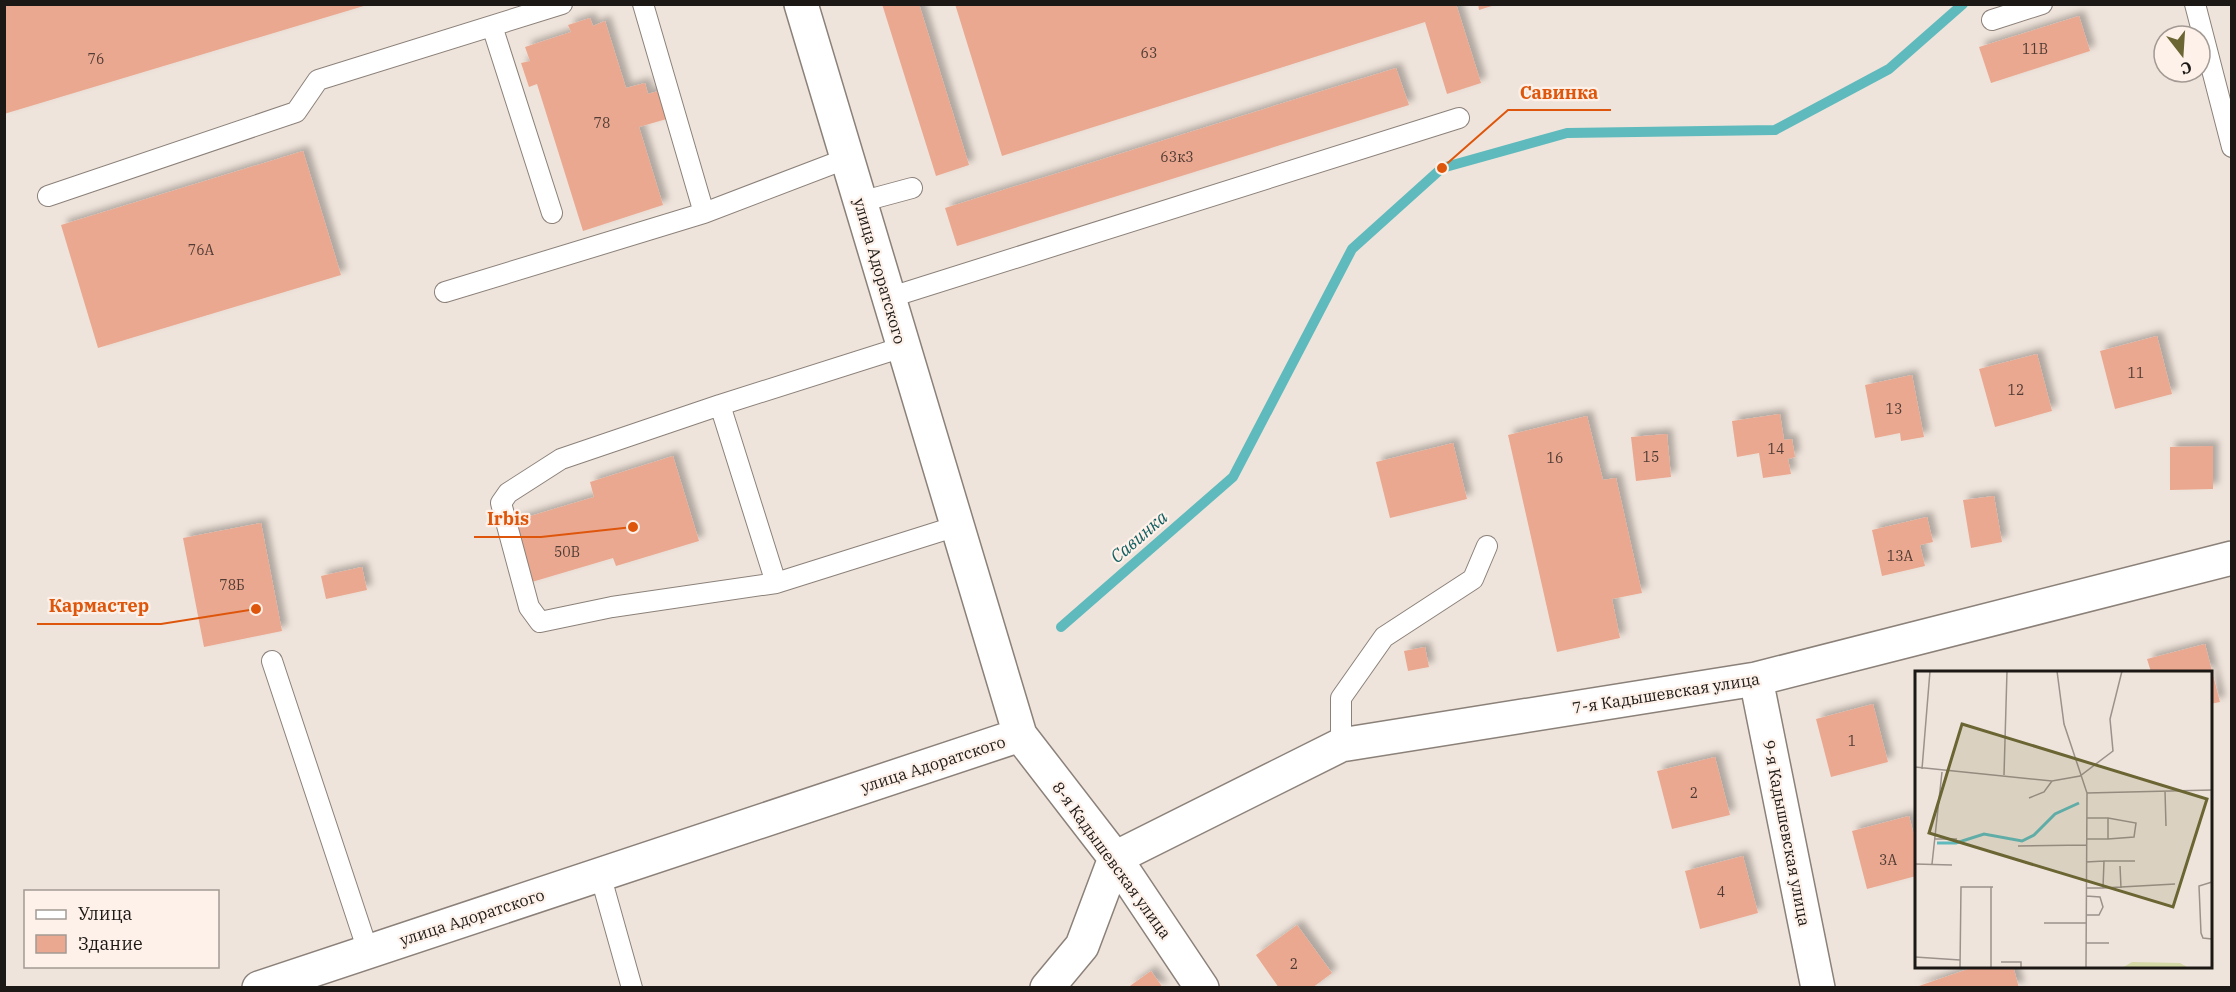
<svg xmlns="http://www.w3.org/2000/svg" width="2236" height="992" font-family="'IBM Plex Serif',serif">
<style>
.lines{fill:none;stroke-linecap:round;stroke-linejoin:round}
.stream{stroke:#5fbabd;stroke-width:10}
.building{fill:#eba890;filter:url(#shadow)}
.service-casing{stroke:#8b8179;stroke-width:22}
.minor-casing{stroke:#8b8179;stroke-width:36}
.service{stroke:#fff;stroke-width:20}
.minor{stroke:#fff;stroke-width:33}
.labels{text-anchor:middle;stroke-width:4.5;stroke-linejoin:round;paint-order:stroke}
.number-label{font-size:14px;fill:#503c34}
.street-label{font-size:16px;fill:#1c1815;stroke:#fdf1e9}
.water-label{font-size:18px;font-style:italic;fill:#115f62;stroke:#fdf1e9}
.inset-river{fill:none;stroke:#5fbabd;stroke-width:3}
.inset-road{fill:none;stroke:#9b928c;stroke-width:1.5}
.view{fill:#6a6532;fill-opacity:0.15;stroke:#6a6532;stroke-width:3}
.inset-edge{fill:none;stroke:#1c1815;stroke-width:3}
.leader{fill:none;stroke:#de560c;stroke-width:2}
.callout-dot{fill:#de560c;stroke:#fdf1e9;stroke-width:2}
.callout-label{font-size:18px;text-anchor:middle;font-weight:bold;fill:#de560c;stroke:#fdf1e9;stroke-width:4.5;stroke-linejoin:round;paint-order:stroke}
</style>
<defs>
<filter id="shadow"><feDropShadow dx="5.5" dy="-5.5" stdDeviation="3" flood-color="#0004"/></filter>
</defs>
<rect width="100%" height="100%" fill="#efe4db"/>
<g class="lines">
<!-- stream -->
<path class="stream" d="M 1061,627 L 1233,477 L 1352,249 L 1442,168 L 1567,133 L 1775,130 L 1889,69 L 1963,4"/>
</g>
<!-- building -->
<path class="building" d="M 4,4 L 367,4 L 367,5 L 4,114 Z
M 882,4 L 919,4 L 969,165 L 936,176 Z
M 955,4 L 1456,4 L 1481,83 L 1447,94 L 1425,22 L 1002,156 Z
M 1478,4 L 1495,4 L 1495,5 L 1479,10 Z
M 2079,16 L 2090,51 L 1991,83 L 1979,47 Z
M 590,18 L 593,26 L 605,21 L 626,88 L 645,83 L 648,94 L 662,90 L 670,118 L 639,127 L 663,205 L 583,231 L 537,84 L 529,87 L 521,63 L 530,61 L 525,47 L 571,32 L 568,25 Z
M 1396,68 L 1409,105 L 957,246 L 945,208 Z
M 303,151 L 341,275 L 98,348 L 61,225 Z
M 2157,336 L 2172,394 L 2115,409 L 2100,351 Z
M 2037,354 L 2052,411 L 1995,427 L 1979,369 Z
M 1912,375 L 1924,437 L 1901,441 L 1900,433 L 1875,438 L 1865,385 Z
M 1780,414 L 1784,440 L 1792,439 L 1795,457 L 1788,459 L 1791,474 L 1763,478 L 1759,453 L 1737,457 L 1732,421 Z
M 1587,416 L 1603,480 L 1616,478 L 1642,593 L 1612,599 L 1620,638 L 1557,652 L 1508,435 Z
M 1667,434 L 1671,477 L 1636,481 L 1631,437 Z
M 1453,443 L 1467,499 L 1390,518 L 1376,462 Z
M 2213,446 L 2213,489 L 2170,490 L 2170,447 Z
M 673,456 L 699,541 L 616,566 L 613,558 L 525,584 L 507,523 L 594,497 L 590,482 Z
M 1994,496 L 2002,542 L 1971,548 L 1963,500 Z
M 1927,517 L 1933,542 L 1920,545 L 1925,566 L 1882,576 L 1872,530 Z
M 261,523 L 282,631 L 204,647 L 183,538 Z
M 362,567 L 367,590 L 326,599 L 321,576 Z
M 2205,644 L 2220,702 L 2210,704 L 2210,672 L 2151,672 L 2147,659 Z
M 1425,647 L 1429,667 L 1408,671 L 1404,651 Z
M 1873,704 L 1888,762 L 1831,777 L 1816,719 Z
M 1715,757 L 1730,815 L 1672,829 L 1657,771 Z
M 1909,816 L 1916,843 L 1916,876 L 1867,889 L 1852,831 Z
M 1743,856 L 1758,913 L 1700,929 L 1685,871 Z
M 1297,925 L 1332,973 L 1312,988 L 1279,988 L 1256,955 Z
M 1977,966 L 2013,966 L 2019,988 L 1913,988 Z
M 1151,971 L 1163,988 L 1127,988 Z"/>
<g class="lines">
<!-- service casing -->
<g class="service-casing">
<path id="service" d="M 2195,4 L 2232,147
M 1992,20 L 2042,4
M 492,26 L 552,213
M 48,196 L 296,112 L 318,80 L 562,4
M 860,202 L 912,188
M 704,213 L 848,158
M 445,292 L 704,213 L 643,4
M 888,298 L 1459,118
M 903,347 L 720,405 L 776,583 L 957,526
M 720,405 L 561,459 L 508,493 L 501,503 L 529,607 L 540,622 L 612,607 L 776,583
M 272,661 L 368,951
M 1341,745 L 1341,698 L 1384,637 L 1473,579 L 1487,546
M 600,874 L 632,988"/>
</g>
<!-- minor casing -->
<g class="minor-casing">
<path id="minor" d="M 801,4 L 1020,735 L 1115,858 L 1202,988
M 1756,679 L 1818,988
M 259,988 L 1020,735
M 1047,988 L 1082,946 L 1115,858 L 1341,745 L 1756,679 L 2232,558"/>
</g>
<!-- service -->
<use href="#service" class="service"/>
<!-- minor -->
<use href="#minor" class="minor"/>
</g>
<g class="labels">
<!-- number labels -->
<g class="number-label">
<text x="2035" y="54">11В</text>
<text x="1149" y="58">63</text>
<text x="96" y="64">76</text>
<text x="602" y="128">78</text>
<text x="1177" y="162">63к3</text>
<text x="201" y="255">76А</text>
<text x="2136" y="378">11</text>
<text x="2016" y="395">12</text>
<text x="1894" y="414">13</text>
<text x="1776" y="454">14</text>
<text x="1651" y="462">15</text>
<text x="1555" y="463">16</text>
<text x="567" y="557">50В</text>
<text x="1900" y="561">13А</text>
<text x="232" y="590">78Б</text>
<text x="1852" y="746">1</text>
<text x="1694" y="798">2</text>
<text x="1888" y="865">3А</text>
<text x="1721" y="897">4</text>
<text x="1294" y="969">2</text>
</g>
<!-- street labels -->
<g class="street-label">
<text transform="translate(880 271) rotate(74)" y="6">улица Адоратского</text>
<text transform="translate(1666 693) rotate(-9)" y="6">7-я Кадышевская улица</text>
<text transform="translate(933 764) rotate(-18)" y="6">улица Адоратского</text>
<text transform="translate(1787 833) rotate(79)" y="6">9-я Кадышевская улица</text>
<text transform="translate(1112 860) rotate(54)" y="6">8-я Кадышевская улица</text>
<text transform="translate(472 917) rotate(-18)" y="6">улица Адоратского</text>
</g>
<!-- water labels -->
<g class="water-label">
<text transform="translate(1139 537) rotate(-41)" y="6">Савинка</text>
</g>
</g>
<!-- overview -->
<g transform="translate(1915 671)">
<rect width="297" height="297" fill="#efe4db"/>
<path d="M 217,291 L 265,292 L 274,297 L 207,297 Z" fill="#d5d9a8"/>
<path class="inset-river" d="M 22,172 L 41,172 L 69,163 L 107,170 L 119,164 L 140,143 L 164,132"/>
<path class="inset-road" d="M 142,0 L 149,53 L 172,122 L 171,297M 0,96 L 137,110 L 165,105 L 198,80 L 195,48 L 207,0M 7,98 L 15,0M 89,104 L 92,0M 250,120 L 251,155M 172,122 L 297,119M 114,127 L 129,121 L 137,110M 193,147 L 221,152 L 219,166 L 193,168M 19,168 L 42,168M 171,168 L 193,168 L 193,147 L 172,147M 103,175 L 171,174M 171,191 L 189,190M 0,193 L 37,194M 17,193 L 27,101M 205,195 L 206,217M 297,211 L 284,215 L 286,262 L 288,267 L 297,268M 171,217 L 188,217 L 189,190 L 220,190M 188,217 L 260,213M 171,244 L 184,244 L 188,236 L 185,226 L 171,225M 129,252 L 171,252M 171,272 L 194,272M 0,286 L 45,289M 86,291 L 106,291 L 106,297M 45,297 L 46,216 L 78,216M 76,297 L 76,216"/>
<path class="view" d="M 47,53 L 292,128 L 258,236 L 14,162 Z"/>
<rect width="297" height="297" class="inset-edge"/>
</g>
<!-- callouts -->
<path class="leader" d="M1442 168L1508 110H1611M633 527L541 537H474M256 609L161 624H37"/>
<g class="callout-dot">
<circle cx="1442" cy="168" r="6"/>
<circle cx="633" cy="527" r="6"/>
<circle cx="256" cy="609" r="6"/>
</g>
<g class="callout-label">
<text x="1559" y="99">Савинка</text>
<text x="508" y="525">Irbis</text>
<text x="99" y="612">Кармастер</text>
</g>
<!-- border -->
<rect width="2236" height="992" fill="none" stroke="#1c1815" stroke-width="12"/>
<!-- legend -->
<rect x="24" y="890" width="195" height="78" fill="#fdf1e9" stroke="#a39a94" stroke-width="1.5"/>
<rect x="36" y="910" width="30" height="9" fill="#ffffff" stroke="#a39a94" stroke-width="1.5"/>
<text x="78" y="920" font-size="18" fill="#1c1815">Улица</text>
<rect x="36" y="935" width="30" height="18" fill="#eba890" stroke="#a39a94" stroke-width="1.5"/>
<text x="78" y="950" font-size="18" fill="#1c1815">Здание</text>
<!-- north arrow -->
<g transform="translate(2182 54) rotate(163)"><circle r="28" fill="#fdf1e9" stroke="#a39a94" stroke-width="1.5"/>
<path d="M0-4.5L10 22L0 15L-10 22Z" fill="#6a6532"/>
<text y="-9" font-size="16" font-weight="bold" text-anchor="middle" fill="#1c1815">С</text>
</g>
</svg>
